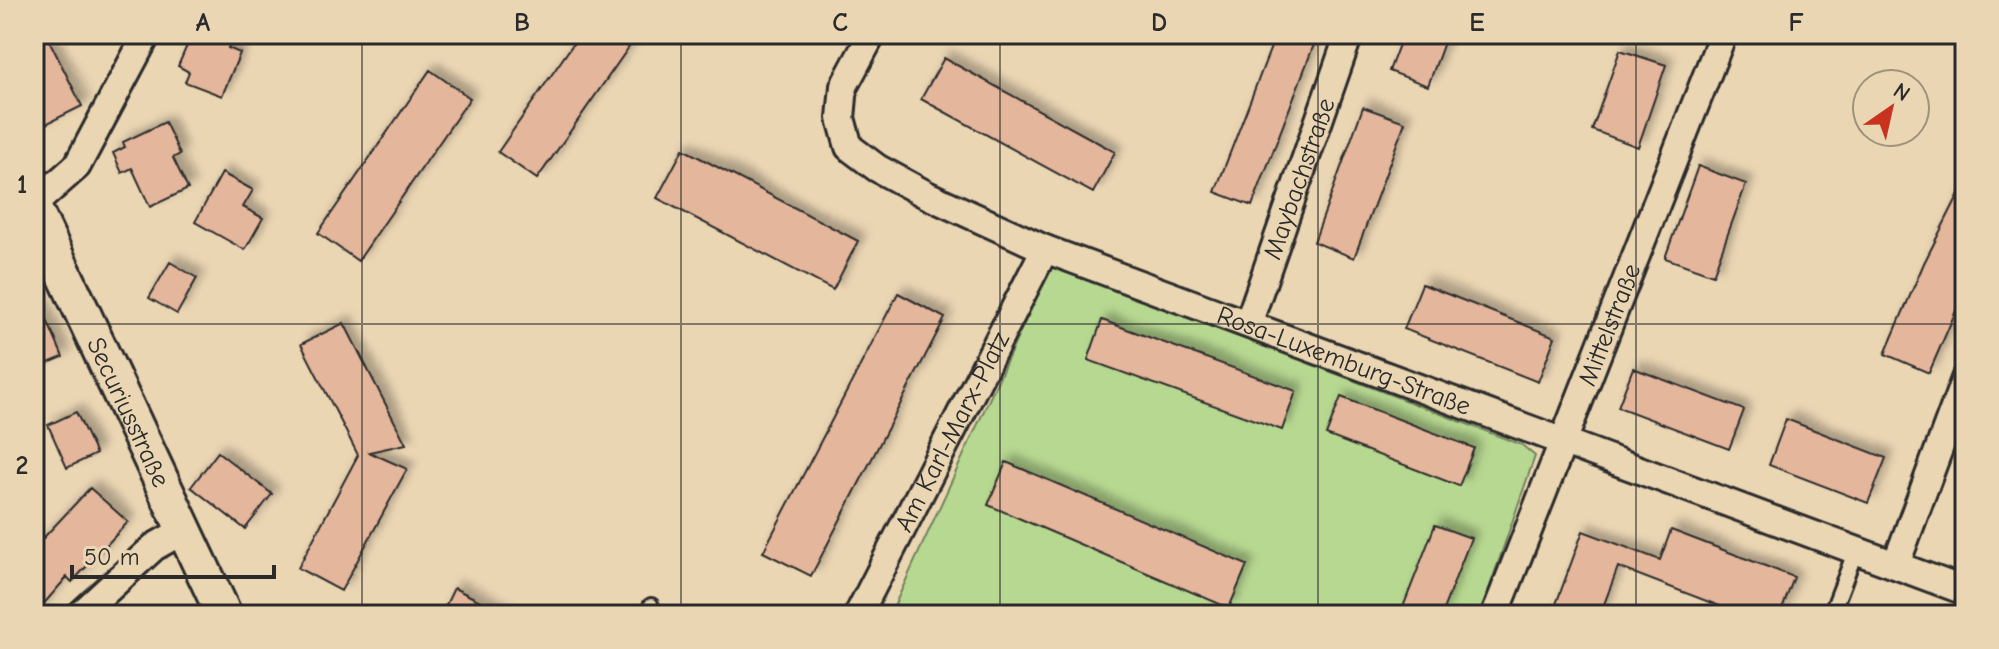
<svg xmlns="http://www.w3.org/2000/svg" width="1999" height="649" font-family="'Comic Neue',sans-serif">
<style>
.green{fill:#b7d891;stroke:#71825e;stroke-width:2}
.building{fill:#e4b69c;stroke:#2b2b2b;stroke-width:2;filter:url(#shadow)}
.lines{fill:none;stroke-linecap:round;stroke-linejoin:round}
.service-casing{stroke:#2b2b2b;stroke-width:20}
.minor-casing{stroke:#2b2b2b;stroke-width:32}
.tertiary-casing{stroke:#2b2b2b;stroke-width:40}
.service{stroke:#ebd6b4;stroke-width:14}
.minor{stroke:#ebd6b4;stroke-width:26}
.tertiary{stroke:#ebd6b4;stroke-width:34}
.grid{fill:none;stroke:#2b2b2b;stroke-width:2;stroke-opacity:0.55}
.labels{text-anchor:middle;stroke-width:6;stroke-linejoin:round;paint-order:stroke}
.street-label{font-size:26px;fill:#2b2b2b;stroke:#ebd6b4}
.neatline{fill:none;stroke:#2b2b2b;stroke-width:3}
.grid-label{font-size:26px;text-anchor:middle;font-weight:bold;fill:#2b2b2b}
</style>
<defs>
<filter id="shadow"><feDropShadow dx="7" dy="-7" stdDeviation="4" flood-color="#0004"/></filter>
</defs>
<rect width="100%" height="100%" fill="#ebd6b4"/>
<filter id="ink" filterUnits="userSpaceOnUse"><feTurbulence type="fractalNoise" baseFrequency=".0125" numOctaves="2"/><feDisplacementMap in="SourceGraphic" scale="16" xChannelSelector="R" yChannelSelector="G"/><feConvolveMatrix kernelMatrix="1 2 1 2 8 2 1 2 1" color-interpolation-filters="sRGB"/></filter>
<g filter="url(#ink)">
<!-- green -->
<path class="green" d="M 1051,265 L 1522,445 L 1535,456 L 1480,615 L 890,615 Z"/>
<!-- building -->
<path class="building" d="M 34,34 L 46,34 L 82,106 L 40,127 L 34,115 Z
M 192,34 L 234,34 L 228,48 L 240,53 L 222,96 L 185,82 L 189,72 L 178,66 Z
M 580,34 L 638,34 L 537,179 L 498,152 Z
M 1276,34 L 1318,34 L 1252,206 L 1215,192 Z
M 1403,34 L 1447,34 L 1428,86 L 1389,71 Z
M 1620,50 L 1666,65 L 1638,147 L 1592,130 Z
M 944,58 L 1115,152 L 1093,193 L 921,99 Z
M 430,70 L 470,98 L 358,261 L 318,233 Z
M 1363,107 L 1405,122 L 1354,258 L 1314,242 Z
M 165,122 L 180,154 L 173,158 L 188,189 L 150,207 L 132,168 L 122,173 L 113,153 L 125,147 L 123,142 Z
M 683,149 L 858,241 L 833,290 L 657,198 Z
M 1698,166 L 1746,184 L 1713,275 L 1665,258 Z
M 222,173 L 253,190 L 243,207 L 263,218 L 245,250 L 195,222 Z
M 1965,182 L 1965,290 L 1929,373 L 1885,354 L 1924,263 Z
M 170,262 L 197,278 L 177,314 L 149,298 Z
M 1422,284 L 1555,337 L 1538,382 L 1404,329 Z
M 34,290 L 63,357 L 34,369 Z
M 898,293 L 945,318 L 811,576 L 763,552 Z
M 1102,320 L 1296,391 L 1282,430 L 1088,360 Z
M 344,323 L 406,444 L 369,452 L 407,469 L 341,591 L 298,568 L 358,455 L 301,344 Z
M 1633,368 L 1744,410 L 1729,449 L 1618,407 Z
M 1341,397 L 1474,448 L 1459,486 L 1326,435 Z
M 76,412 L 96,454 L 67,468 L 48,425 Z
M 1786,419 L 1886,458 L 1868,503 L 1769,465 Z
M 218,452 L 272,494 L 245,529 L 191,487 Z
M 1006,462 L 1247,565 L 1229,608 L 988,505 Z
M 90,488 L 128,522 L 72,582 L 67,577 L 34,615 L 34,548 Z
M 1435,525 L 1471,538 L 1441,615 L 1400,615 Z
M 1671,530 L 1794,577 L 1780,615 L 1743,615 L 1618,567 L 1600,615 L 1552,615 L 1583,531 L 1660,560 Z
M 454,588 L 508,615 L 441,615 Z"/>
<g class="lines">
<!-- service casing -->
<g class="service-casing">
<path id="service" d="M 647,615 L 651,606
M 1831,615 L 1856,550"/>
</g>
<!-- minor casing -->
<g class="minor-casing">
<g id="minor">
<path id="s1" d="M 872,34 L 844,86 L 841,118 L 849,147 L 877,168 L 927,195 L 1045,249 L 1965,591"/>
<path d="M 34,204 L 77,166 L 147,34"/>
<path id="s2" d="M 1248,324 L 1349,34"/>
<path d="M 1896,564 L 1965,379"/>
<path d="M 80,615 L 154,547 L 184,530"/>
<path id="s3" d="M 858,615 L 1045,249"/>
<path id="s4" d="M 1495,615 L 1723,34"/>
</g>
</g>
<!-- tertiary casing -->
<g class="tertiary-casing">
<g id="tertiary">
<path id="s5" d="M 34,209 L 224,615"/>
</g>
</g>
<!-- service -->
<use href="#service" class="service"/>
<!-- minor -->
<use href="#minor" class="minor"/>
<!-- tertiary -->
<use href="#tertiary" class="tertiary"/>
</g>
</g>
<!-- grid -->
<path class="grid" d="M 362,34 L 362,615M 681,34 L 681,615M 1000,34 L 1000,615M 1318,34 L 1318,615M 1636,34 L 1636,615M 34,324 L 1965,324"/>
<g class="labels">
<!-- street labels -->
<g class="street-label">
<text dy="9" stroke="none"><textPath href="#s2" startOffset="154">Maybachstraße</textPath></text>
<text dy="9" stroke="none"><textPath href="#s4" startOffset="312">Mittelstraße</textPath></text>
<text dy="9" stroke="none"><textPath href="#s1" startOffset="662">Rosa-Luxemburg-Straße</textPath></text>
<text dy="9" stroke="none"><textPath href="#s5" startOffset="224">Securiusstraße</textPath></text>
<text dy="9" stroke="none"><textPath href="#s3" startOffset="206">Am Karl-Marx-Platz</textPath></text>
</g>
</g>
<!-- margin -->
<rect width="1999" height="649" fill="none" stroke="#ebd6b4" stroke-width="88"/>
<!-- north arrow -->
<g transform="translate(1891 108) rotate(34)"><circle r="38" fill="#ebd6b4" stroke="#9e927d" stroke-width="2"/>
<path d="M0-6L14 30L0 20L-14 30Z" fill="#c8321e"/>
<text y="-12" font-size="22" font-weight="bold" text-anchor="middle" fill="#2b2b2b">N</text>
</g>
<!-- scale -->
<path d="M72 565v12h202v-12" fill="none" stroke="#2b2b2b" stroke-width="4"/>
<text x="84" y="565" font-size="24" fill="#2b2b2b" stroke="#ebd6b4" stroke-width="6" paint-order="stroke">50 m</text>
<rect x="44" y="44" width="1911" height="561" class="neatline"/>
<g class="grid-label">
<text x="203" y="31">A</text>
<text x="522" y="31">B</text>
<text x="840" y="31">C</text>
<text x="1159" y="31">D</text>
<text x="1477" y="31">E</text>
<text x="1796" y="31">F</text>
<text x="22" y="193">1</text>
<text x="22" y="474">2</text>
</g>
</svg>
